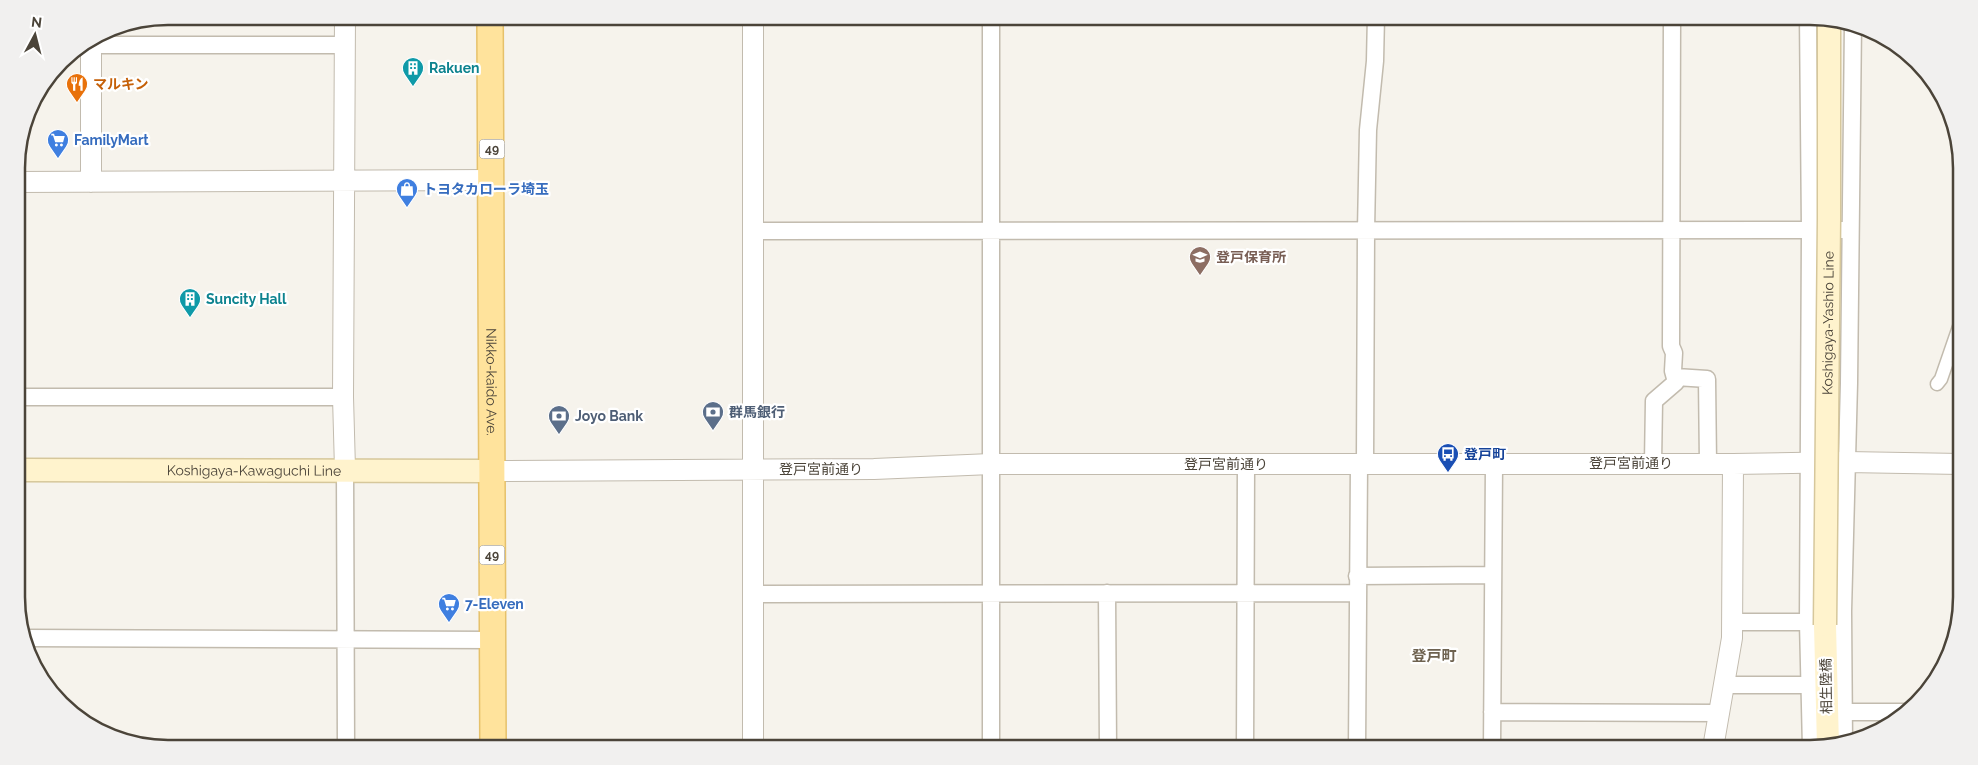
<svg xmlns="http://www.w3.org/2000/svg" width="1978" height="765" font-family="Raleway,'Noto Sans JP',sans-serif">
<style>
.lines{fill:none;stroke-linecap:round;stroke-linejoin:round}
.pedestrian-casing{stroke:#c2bbae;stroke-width:15}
.minor-casing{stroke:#c2bbae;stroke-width:19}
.tertiary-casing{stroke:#c2bbae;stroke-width:22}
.secondary-casing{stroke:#d6c79b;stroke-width:25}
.primary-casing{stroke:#e6c16a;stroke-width:28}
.pedestrian{stroke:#fff;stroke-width:12}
.minor{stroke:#fff;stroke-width:16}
.tertiary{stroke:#fff;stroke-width:20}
.secondary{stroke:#fff3cd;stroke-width:22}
.primary{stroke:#ffe39c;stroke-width:25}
.secondary-bridge-casing{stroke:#d6c79b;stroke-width:25;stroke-linecap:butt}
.secondary-bridge{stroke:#fff3cd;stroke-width:22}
.labels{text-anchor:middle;stroke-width:4.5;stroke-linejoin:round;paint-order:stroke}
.shield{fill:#fff;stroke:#817c74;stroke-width:1}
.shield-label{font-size:12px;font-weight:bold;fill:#4b4439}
.culture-label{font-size:14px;font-weight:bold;fill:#0d838f;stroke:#fff;text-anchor:start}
.food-label{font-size:14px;font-weight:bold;fill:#c56008;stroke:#fff;text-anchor:start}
.shop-label{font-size:14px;font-weight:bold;fill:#366cbe;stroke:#fff;text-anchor:start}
.education-label{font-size:14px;font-weight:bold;fill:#785e54;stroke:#fff;text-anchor:start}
.street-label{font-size:14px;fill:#4b4439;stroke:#fff}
.service-label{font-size:14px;font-weight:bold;fill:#4e5e75;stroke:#fff;text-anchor:start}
.transit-label{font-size:14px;font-weight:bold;fill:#164399;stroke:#fff;text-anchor:start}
.neighbourhood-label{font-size:15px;font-weight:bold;fill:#6e6250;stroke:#fff}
.rim{fill:none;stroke:#4b4439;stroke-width:2.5}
</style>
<rect width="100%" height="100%" fill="#f6f3ec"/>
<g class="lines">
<!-- pedestrian casing -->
<g class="pedestrian-casing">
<path id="pedestrian" d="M 1937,384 L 1941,379 L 1961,321"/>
</g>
<!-- minor casing -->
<g class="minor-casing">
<path id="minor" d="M 1808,16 L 1810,230 L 1808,622 L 1811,748
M 82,45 L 345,45
M 753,231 L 1850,230
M 1676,377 L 1707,379 L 1708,464
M 18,397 L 343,397
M 1653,463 L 1654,401 L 1676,382 L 1673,371 L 1674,353 L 1671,346 L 1672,16
M 1365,464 L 1366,230 L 1368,130 L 1375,61 L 1376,16
M 345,469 L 346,749
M 1357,576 L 1493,575
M 1107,593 L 1108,749
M 753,594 L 1357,593
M 1732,622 L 1808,622
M 25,638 L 492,640
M 1725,685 L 1809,685
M 1492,712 L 1720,713
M 1842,712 L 1908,712
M 1844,744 L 1843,611 L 1849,383 L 1853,23
M 991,749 L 991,16
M 1245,749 L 1246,464
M 1357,749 L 1359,464
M 1492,749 L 1494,464"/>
</g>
<!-- tertiary casing -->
<g class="tertiary-casing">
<path id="tertiary" d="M 345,16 L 343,397 L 345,469
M 91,40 L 91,182
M 17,182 L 492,180
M 491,471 L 874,469 L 991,464 L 1733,464 L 1847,462 L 1961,464
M 1713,748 L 1732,638 L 1733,464
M 753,749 L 753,16"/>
</g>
<!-- secondary casing -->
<g class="secondary-casing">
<g id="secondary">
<path id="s1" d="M 18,470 L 491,471"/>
<path d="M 1825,625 L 1828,747"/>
</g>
</g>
<!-- primary casing -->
<g class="primary-casing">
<g id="primary">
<path id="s2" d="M 490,16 L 493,749"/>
</g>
</g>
<!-- pedestrian -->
<use href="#pedestrian" class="pedestrian"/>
<!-- minor -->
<use href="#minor" class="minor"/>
<!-- tertiary -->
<use href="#tertiary" class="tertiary"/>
<!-- secondary -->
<use href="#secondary" class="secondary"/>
<!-- primary -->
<use href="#primary" class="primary"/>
<!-- secondary-bridge casing -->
<g class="secondary-bridge-casing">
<g id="secondary-bridge">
<path id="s3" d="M 1825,625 L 1829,219 L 1829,19"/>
</g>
</g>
<!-- secondary-bridge -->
<use href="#secondary-bridge" class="secondary-bridge"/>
</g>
<!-- icons -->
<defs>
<g id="building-pin" transform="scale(1.125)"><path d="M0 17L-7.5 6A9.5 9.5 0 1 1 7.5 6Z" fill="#0f9aa8" stroke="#fff"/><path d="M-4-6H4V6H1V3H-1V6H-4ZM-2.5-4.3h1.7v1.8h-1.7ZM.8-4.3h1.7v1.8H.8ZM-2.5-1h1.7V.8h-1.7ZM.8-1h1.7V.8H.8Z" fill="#fff"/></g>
<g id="restaurant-pin" transform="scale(1.125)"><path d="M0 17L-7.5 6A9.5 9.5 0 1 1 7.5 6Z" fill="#e8710a" stroke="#fff"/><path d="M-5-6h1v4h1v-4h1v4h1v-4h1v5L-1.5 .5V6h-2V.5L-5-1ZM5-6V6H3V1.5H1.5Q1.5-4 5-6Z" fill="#fff"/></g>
<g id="supermarket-pin" transform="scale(1.125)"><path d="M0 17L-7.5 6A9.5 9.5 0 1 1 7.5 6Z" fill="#3f7fe0" stroke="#fff"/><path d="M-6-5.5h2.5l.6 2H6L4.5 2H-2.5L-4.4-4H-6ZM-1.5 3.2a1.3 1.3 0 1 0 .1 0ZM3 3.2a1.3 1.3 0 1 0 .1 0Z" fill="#fff"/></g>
<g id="shop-pin" transform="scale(1.125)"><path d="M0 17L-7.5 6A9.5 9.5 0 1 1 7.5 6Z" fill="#3f7fe0" stroke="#fff"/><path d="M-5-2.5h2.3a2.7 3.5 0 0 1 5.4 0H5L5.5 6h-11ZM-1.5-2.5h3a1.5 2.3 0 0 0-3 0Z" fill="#fff"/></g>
<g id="school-pin" transform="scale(1.125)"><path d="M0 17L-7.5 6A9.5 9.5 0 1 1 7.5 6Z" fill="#8d6e63" stroke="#fff"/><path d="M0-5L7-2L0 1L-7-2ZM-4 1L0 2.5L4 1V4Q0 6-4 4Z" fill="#fff"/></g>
<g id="bank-pin" transform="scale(1.125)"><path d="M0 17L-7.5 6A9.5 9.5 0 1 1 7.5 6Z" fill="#5c6f8a" stroke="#fff"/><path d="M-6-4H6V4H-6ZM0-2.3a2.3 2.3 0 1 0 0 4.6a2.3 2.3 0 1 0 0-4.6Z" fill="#fff"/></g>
<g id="bus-pin" transform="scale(1.125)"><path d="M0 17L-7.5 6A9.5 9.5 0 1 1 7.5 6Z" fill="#1a4fb4" stroke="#fff"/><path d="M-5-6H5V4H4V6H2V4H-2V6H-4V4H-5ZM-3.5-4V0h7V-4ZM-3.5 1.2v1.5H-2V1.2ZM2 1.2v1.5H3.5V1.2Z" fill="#fff"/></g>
</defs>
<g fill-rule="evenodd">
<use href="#building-pin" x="413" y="68"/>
<use href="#restaurant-pin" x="77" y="84"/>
<use href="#supermarket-pin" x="58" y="140"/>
<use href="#shop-pin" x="407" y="189"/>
<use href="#school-pin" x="1200" y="257"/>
<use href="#building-pin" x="190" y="299"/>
<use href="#bank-pin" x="713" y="412"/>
<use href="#bank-pin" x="559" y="416"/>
<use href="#bus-pin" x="1448" y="454"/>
<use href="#supermarket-pin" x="449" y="604"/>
</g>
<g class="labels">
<!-- shield labels -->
<g class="shield">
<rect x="479.5" y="139.5" width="25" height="19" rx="4"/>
<rect x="479.5" y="545.5" width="25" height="19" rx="4"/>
</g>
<g class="shield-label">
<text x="492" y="153">49</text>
<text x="492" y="559">49</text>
</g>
<!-- culture labels -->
<g class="culture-label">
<text x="429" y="73">Rakuen</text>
<text x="206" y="304">Suncity Hall</text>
</g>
<!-- food labels -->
<g class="food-label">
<text x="93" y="89">マルキン</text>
</g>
<!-- shop labels -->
<g class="shop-label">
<text x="74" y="145">FamilyMart</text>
<text x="423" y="194">トヨタカローラ埼玉</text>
<text x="465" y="609">7-Eleven</text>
</g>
<!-- education labels -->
<g class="education-label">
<text x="1216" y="262">登戸保育所</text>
</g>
<!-- street labels -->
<g class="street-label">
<text dy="5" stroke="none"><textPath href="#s3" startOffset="302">Koshigaya-Yashio Line</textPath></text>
<text dy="5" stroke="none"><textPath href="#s2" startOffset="366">Nikko-kaido Ave.</textPath></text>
<text x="1631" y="468">登戸宮前通り</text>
<text x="1226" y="469">登戸宮前通り</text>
<text dy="5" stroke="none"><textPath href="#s1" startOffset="236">Koshigaya-Kawaguchi Line</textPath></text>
<text x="821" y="474">登戸宮前通り</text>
<text transform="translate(1826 686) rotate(-91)" y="5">相生陸橋</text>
</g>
<!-- service labels -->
<g class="service-label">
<text x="729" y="417">群馬銀行</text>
<text x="575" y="421">Joyo Bank</text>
</g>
<!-- transit labels -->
<g class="transit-label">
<text x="1464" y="459">登戸町</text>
</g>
<!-- neighbourhood labels -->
<g class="neighbourhood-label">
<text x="1434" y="661">登戸町</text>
</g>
</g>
<!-- crop -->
<path d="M0 0H1978V765H0ZM168 25H1810A143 143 0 0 1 1953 168V597A143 143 0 0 1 1810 740H168A143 143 0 0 1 25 597V168A143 143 0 0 1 168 25Z" fill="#f1f0ef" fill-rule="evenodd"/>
<path class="rim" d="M168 25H1810A143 143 0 0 1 1953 168V597A143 143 0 0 1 1810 740H168A143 143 0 0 1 25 597V168A143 143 0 0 1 168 25Z"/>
<!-- north arrow -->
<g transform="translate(35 35) rotate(7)" stroke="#ffffff" stroke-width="4" paint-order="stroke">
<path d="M0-4L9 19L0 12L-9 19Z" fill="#4b4439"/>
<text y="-8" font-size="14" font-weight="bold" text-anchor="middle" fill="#4b4439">N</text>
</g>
</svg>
